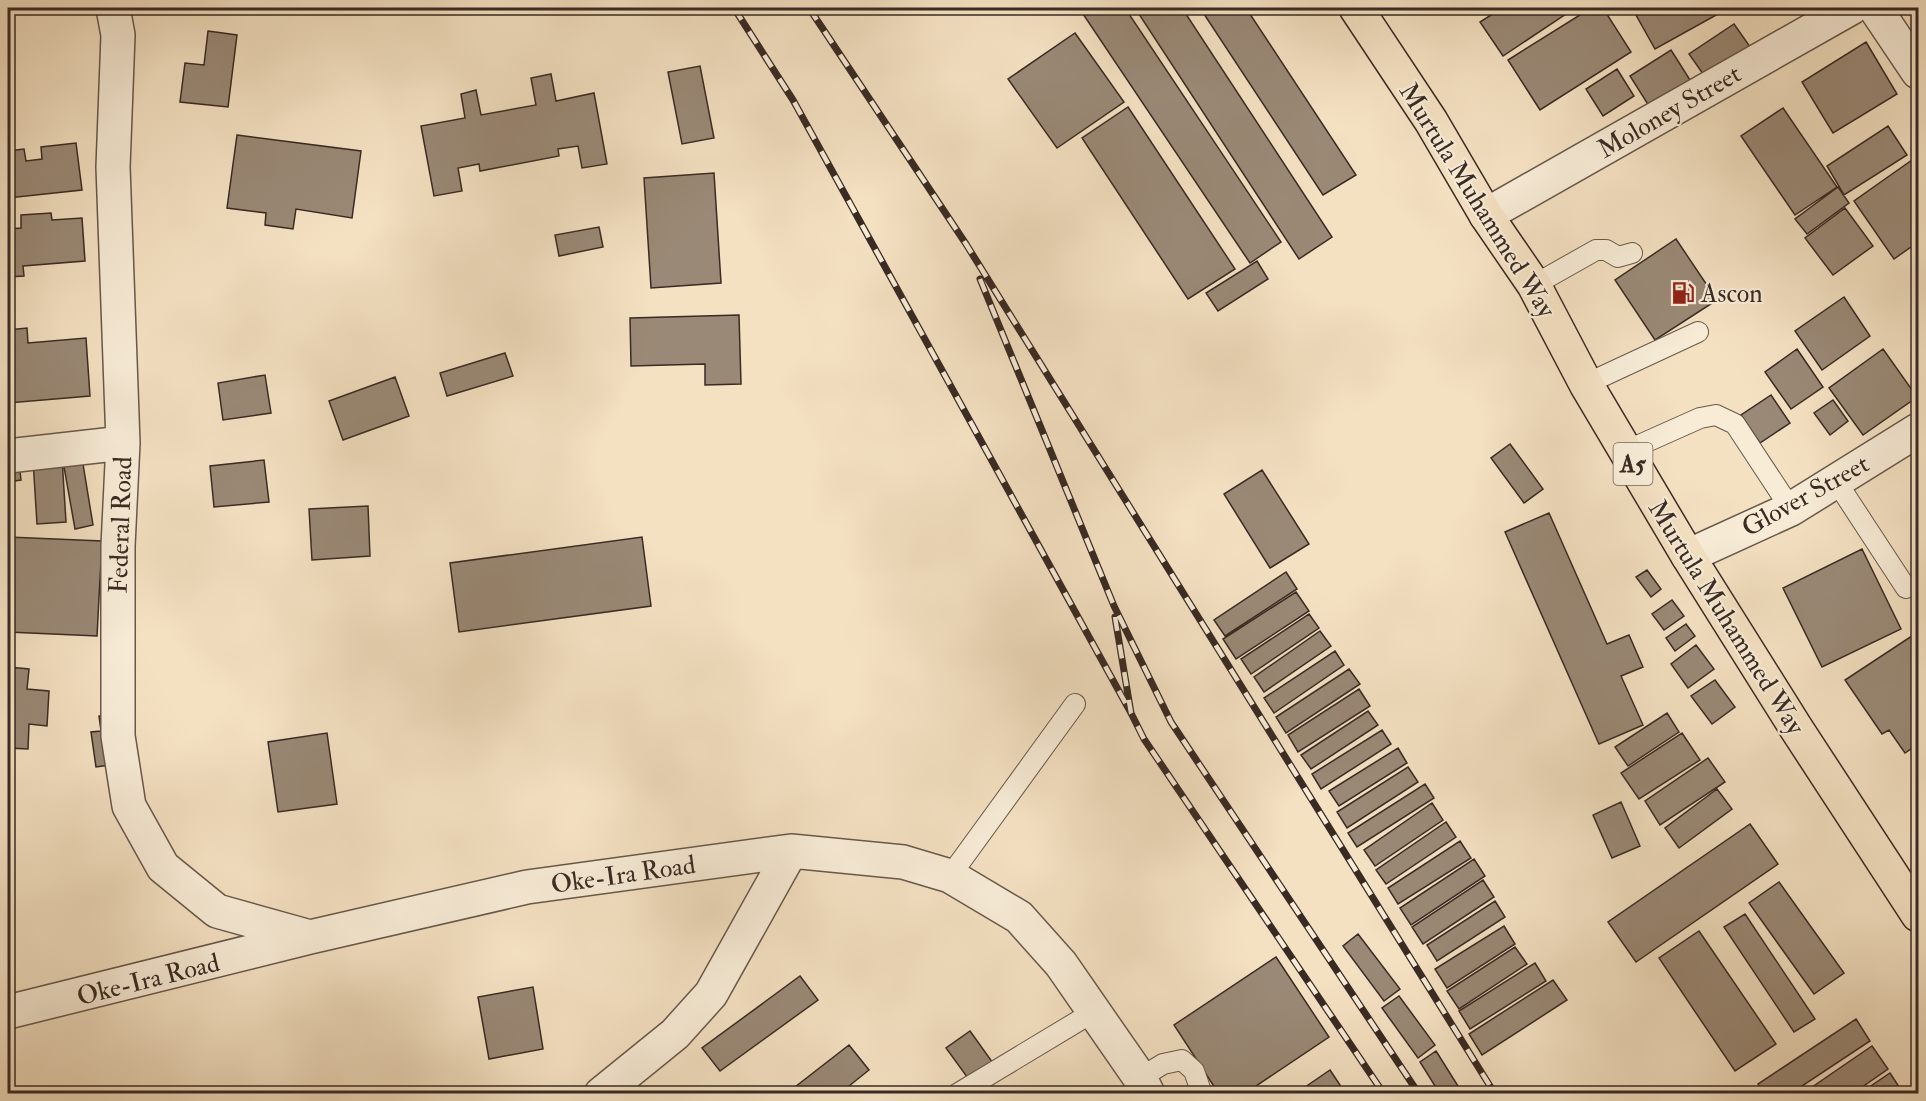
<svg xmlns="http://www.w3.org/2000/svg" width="1926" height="1101" font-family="'IM FELL Double Pica',serif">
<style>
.building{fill:#9a8976;stroke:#392a24;stroke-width:1.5}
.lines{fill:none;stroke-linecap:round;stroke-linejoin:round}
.lane-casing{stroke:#68584c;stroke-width:22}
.street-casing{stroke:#68584c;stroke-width:36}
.highway-casing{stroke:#392a24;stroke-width:36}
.lane{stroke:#f8ecd7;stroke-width:20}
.street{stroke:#f8ecd7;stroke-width:33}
.highway{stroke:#f4e1c2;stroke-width:33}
.rail-casing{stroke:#392a24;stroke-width:7}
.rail{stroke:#f8ecd7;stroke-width:4.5;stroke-dasharray:14;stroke-linecap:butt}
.labels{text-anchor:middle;stroke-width:4.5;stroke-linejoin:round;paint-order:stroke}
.shield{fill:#f8ecd7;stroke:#72645a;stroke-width:1.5}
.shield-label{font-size:24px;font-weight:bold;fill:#392a24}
.street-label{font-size:26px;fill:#392a24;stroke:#f8ecd7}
.poi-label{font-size:26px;fill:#392a24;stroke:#f8ecd7;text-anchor:start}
</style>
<rect width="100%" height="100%" fill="#f4e1c2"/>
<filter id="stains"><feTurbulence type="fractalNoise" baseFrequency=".00333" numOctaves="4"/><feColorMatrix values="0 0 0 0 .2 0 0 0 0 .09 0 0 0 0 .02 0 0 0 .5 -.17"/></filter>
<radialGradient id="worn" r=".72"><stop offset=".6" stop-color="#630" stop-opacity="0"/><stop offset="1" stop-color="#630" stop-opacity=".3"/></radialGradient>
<!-- building -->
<path class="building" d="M 1079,8 L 1125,8 L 1281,242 L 1250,263 Z
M 1135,8 L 1182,8 L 1332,237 L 1299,259 Z
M 1200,8 L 1246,8 L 1356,175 L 1323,195 Z
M 1502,8 L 1575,8 L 1503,56 L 1480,22 Z
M 1591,8 L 1603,8 L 1631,52 L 1540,110 L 1508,60 Z
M 1651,8 L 1726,8 L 1727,9 L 1655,49 L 1636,15 Z
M 1734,24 L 1753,51 L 1708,81 L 1689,54 Z
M 208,31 L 237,35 L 228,107 L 180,102 L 185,63 L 204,65 Z
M 1075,33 L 1124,102 L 1057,148 L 1008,79 Z
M 1866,42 L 1897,94 L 1833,133 L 1802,82 Z
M 1671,50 L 1697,91 L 1656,117 L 1630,76 Z
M 700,66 L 714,138 L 682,144 L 668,72 Z
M 1617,69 L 1634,96 L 1603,116 L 1586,89 Z
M 551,74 L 556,101 L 594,93 L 607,164 L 582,168 L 578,146 L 558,149 L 559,156 L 480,171 L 479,164 L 458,168 L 462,191 L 434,196 L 421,126 L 465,118 L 461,94 L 476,90 L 481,115 L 536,105 L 531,78 Z
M 1128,107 L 1235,269 L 1188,299 L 1082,138 Z
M 1783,108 L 1837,187 L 1795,215 L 1741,136 Z
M 1888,126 L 1907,155 L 1844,195 L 1827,166 Z
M 237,135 L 361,151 L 352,218 L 296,209 L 293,229 L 265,225 L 266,213 L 227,208 Z
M 76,143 L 82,190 L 8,198 L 8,151 L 24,149 L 26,161 L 42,159 L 41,147 Z
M 1912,160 L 1918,169 L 1918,242 L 1894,259 L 1854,201 Z
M 714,173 L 721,283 L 651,288 L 644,178 Z
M 1838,187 L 1849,203 L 1807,234 L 1795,219 Z
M 1845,208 L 1873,246 L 1833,275 L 1805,238 Z
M 51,213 L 52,220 L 82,218 L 85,261 L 23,266 L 24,276 L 8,277 L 8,229 L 21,228 L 21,215 Z
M 599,227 L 603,247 L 559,256 L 555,235 Z
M 1676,239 L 1717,300 L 1655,340 L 1615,280 Z
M 1257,261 L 1268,279 L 1218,311 L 1206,293 Z
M 1844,297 L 1870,336 L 1822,370 L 1795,331 Z
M 739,315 L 741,384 L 705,385 L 705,364 L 631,366 L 630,318 Z
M 27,328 L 28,343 L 86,338 L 90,396 L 8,403 L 8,330 Z
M 1797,349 L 1823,387 L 1791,409 L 1765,372 Z
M 1883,349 L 1917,397 L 1863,435 L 1829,388 Z
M 505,353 L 513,376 L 447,396 L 440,373 Z
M 265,375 L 271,413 L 223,420 L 218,383 Z
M 395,377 L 409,416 L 343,440 L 329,401 Z
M 1771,395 L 1790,423 L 1760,443 L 1741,415 Z
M 1833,400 L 1848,421 L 1830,435 L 1814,413 Z
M 1510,444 L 1543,489 L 1524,503 L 1491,458 Z
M 62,458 L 66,522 L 37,524 L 33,460 Z
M 82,458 L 93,525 L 75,529 L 63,461 Z
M 264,460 L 269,502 L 214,507 L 210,466 Z
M 19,462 L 21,480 L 8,482 L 8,463 Z
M 1262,470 L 1309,544 L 1270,568 L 1224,494 Z
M 368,506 L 370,556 L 312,560 L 309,509 Z
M 1549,513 L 1607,644 L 1629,635 L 1643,667 L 1621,676 L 1643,725 L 1599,744 L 1505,532 Z
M 8,537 L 102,541 L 97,636 L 8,632 Z
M 642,537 L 651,606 L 459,632 L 450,563 Z
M 1862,549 L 1901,629 L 1822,667 L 1783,588 Z
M 1647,570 L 1661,589 L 1651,597 L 1636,577 Z
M 1286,572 L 1297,589 L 1225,636 L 1214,620 Z
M 1296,592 L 1309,611 L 1236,659 L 1223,639 Z
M 1672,600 L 1684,616 L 1664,630 L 1652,614 Z
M 1309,614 L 1319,628 L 1251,674 L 1241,659 Z
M 1686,624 L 1695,636 L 1675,651 L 1666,638 Z
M 1320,631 L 1331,646 L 1264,692 L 1254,677 Z
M 1918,632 L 1918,744 L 1905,753 L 1889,730 L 1882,734 L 1845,680 Z
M 1696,645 L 1714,669 L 1688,688 L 1671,664 Z
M 1335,651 L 1344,665 L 1274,713 L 1264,698 Z
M 8,667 L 29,669 L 27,689 L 49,691 L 47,726 L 29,724 L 28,749 L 8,748 Z
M 1349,669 L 1360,684 L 1286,733 L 1276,717 Z
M 1715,680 L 1735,707 L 1712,724 L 1691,696 Z
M 1359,689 L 1370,706 L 1298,752 L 1288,735 Z
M 1368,711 L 1378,725 L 1311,769 L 1301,755 Z
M 1667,713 L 1679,732 L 1628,766 L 1615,747 Z
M 111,714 L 118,764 L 96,767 L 91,732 L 101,731 L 99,716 Z
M 1382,730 L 1391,744 L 1321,789 L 1312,774 Z
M 327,733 L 337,804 L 278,812 L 268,742 Z
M 1682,733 L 1700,760 L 1639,799 L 1621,773 Z
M 1398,748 L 1407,763 L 1339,806 L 1329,791 Z
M 1708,758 L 1725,782 L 1660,825 L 1645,801 Z
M 1408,767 L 1418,782 L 1347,828 L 1337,812 Z
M 1425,784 L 1434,798 L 1357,847 L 1348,833 Z
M 1717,789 L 1732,809 L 1679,848 L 1665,828 Z
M 1621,802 L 1640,846 L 1612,858 L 1593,815 Z
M 1432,803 L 1443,820 L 1375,866 L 1364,850 Z
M 1446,822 L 1456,837 L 1386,884 L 1376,870 Z
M 1750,824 L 1778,864 L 1636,962 L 1608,922 Z
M 1460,841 L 1471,858 L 1398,904 L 1388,888 Z
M 1474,859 L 1485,876 L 1411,925 L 1400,908 Z
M 1483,880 L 1494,897 L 1423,944 L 1412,927 Z
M 1779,882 L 1844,973 L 1814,994 L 1749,903 Z
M 1495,901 L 1505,917 L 1437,961 L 1427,945 Z
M 1745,914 L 1815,1019 L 1794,1032 L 1724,927 Z
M 1504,926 L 1515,944 L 1447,988 L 1435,969 Z
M 1699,931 L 1776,1044 L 1735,1071 L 1659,958 Z
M 1358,934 L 1400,989 L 1384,1001 L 1343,946 Z
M 1515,947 L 1527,964 L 1459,1009 L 1447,991 Z
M 1276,957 L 1329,1037 L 1244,1094 L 1219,1094 L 1174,1025 Z
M 1535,963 L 1546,981 L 1470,1029 L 1459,1011 Z
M 800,976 L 818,1000 L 720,1071 L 702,1048 Z
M 1553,980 L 1567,1000 L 1482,1055 L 1469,1034 Z
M 533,987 L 543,1049 L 489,1059 L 478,997 Z
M 1399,996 L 1435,1045 L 1418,1058 L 1382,1008 Z
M 1856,1019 L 1870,1041 L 1790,1094 L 1764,1094 L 1758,1084 Z
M 970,1031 L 993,1063 L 970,1081 L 946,1048 Z
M 849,1045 L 869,1070 L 839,1094 L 786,1094 Z
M 1872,1046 L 1888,1069 L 1852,1094 L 1802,1094 Z
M 1436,1051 L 1463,1094 L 1440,1094 L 1420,1062 Z
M 1330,1070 L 1346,1094 L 1295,1094 Z
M 1890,1073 L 1903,1093 L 1859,1094 Z"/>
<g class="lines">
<!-- lane casing -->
<g class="lane-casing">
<path id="lane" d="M 1534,285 L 1596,250 L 1606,250 L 1618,257 L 1632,253
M 1586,384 L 1698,332
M 1626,451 L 1700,418 L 1716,415 L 1735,424 L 1791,509
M 1836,481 L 1906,588
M 950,876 L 1075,704
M 1140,1078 L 1163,1064 L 1182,1060 L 1194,1071 L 1202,1094
M 957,1094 L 1095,1011"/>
</g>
<!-- street casing -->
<g class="street-casing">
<path id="street" d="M 113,8 L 118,35 L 113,167 L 123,443 L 118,546 L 118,736 L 129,806 L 163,867 L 217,911 L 310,937
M 1875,8 L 1918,72
M 1486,215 L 1851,8
M 8,456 L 123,443
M 1688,556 L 1791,509 L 1918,430
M 8,1012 L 310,937 L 527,887 L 791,851 L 903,862 L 950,876 L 1019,917 L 1061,964 L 1140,1078 L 1148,1094
M 601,1094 L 675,1034 L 711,994 L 791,851"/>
</g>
<!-- highway casing -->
<g class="highway-casing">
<path id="highway" d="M 1356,8 L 1431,121 L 1486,215 L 1534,285 L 1586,384 L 1688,556 L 1796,728 L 1918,915"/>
</g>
<!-- lane -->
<use href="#lane" class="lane"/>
<!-- street -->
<use href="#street" class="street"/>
<!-- highway -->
<use href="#highway" class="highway"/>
<!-- rail casing -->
<g class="rail-casing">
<path id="rail" d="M 734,8 L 793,100 L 1131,713
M 809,8 L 966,244 L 1495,1094
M 980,279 L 1114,606 L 1171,722 L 1419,1094
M 1115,617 L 1131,713 L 1144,739 L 1384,1094"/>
</g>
<!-- rail -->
<use href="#rail" class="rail"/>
</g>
<!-- icons -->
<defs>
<g id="fuel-bare" transform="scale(1.8)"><path d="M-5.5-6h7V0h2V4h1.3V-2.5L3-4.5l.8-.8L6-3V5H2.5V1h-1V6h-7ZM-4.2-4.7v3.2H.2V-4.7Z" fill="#8f2418" stroke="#f8ecd7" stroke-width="2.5" paint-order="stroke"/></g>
</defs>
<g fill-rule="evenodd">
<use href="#fuel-bare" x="1683" y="293"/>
</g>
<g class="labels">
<!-- shield labels -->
<rect class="shield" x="1613.5" y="443" width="39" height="42" rx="4.5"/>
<g class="shield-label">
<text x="1633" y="472">A5</text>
</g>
<!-- street labels -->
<g class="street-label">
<text transform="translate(1669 111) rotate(-30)" y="9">Moloney Street</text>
<text transform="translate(1478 200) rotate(58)" y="9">Murtula Muhammed Way</text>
<text transform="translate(1805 495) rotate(-29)" y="9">Glover Street</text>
<text transform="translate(120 525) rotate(-88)" y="9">Federal Road</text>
<text transform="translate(1727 617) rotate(58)" y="9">Murtula Muhammed Way</text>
<text transform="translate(623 874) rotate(-8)" y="9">Oke-Ira Road</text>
<text transform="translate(148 979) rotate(-14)" y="9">Oke-Ira Road</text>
</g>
<!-- poi labels -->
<g class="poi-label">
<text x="1701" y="302">Ascon</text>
</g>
</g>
<!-- margin -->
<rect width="1926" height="1101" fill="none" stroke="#f4e1c2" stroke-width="30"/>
<rect x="9" y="9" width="1908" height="1083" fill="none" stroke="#392a24" stroke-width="3"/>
<rect x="15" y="15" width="1896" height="1071" fill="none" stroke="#392a24" stroke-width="1.5"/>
<rect width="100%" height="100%" filter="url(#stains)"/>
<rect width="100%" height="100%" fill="url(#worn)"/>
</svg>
